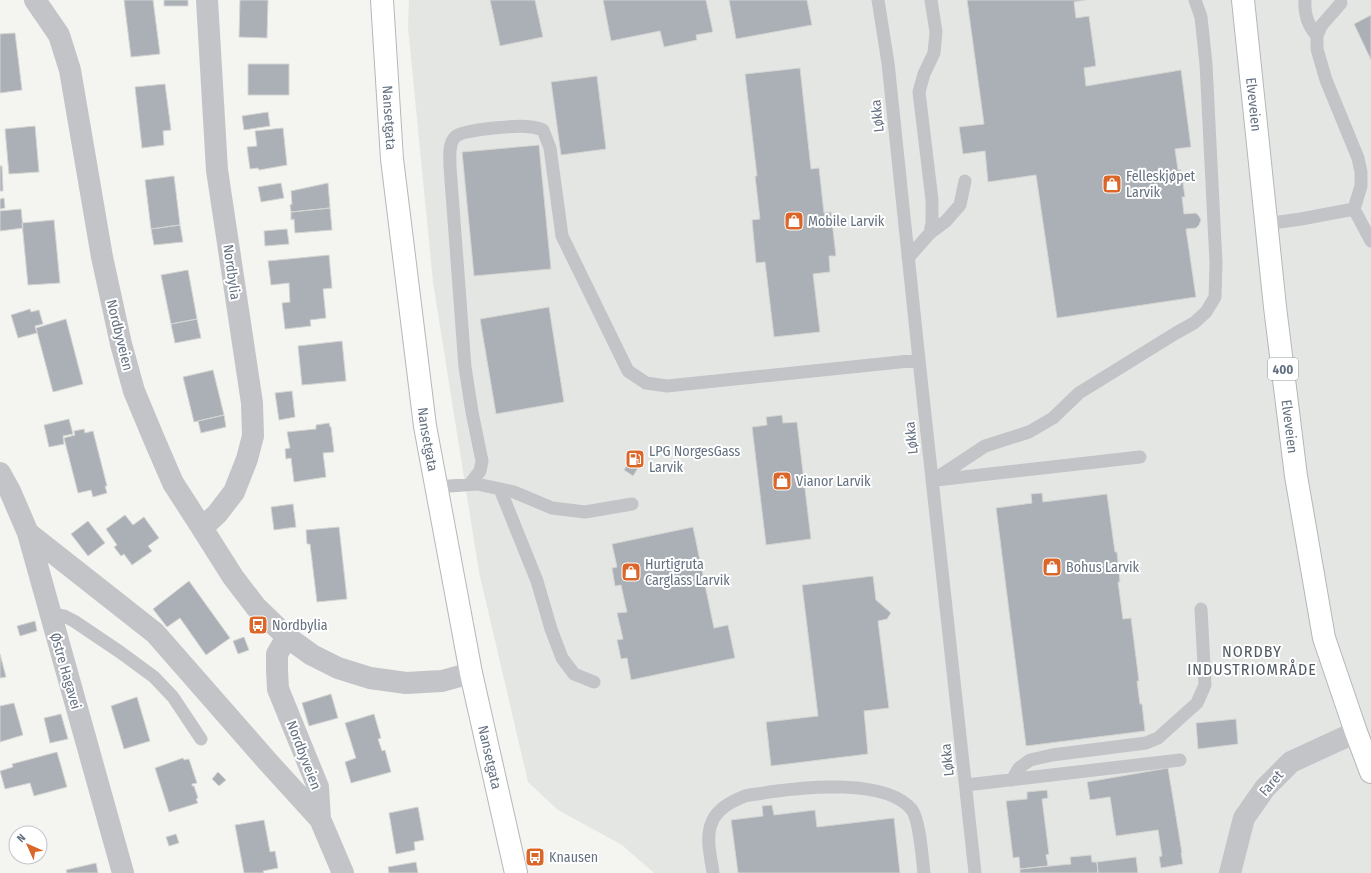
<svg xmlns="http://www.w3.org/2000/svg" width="1371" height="873" font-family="'Fira Sans Condensed',sans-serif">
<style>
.built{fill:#e4e6e4}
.building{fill:#aab0b6;stroke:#d5d5d3}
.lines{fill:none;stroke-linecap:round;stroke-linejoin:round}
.secondary-casing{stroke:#b4b8bc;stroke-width:24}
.trunk-casing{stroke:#b4b7ba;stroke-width:24}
.service{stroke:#c2c4c8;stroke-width:13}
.minor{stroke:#c2c4c8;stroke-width:22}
.tertiary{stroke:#c2c4c8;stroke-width:22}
.secondary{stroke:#fff;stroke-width:22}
.trunk{stroke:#fff;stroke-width:22}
.labels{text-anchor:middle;stroke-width:4;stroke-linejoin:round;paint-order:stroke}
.shield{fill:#fff;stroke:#929ca6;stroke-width:1}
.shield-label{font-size:13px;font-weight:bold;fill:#647180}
.street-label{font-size:14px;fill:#647180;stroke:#fff}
.poi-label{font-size:14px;fill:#647180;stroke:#fff;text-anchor:start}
.quarter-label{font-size:16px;letter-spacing:1px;fill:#525b65;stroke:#fff}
</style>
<rect width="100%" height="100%" fill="#f4f4f0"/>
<!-- built -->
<path class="built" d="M 409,0 L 1371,0 L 1371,873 L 654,873 L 622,845 L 558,810 L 528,782 L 479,572 L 433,282 L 408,27 Z"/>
<!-- building -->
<path class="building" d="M 124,0 L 153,0 L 160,54 L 131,57 Z
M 164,0 L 188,0 L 188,6 L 164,6 Z
M 240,0 L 268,0 L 267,38 L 239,37 Z
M 490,0 L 535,0 L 543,37 L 500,46 Z
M 603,0 L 706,0 L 713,32 L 696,35 L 697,40 L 664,47 L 660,31 L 611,41 Z
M 729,0 L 807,0 L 812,25 L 736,39 Z
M 967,0 L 1086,0 L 1074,2 L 1076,18 L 1089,16 L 1096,66 L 1084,68 L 1086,86 L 1181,70 L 1191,147 L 1175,149 L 1178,170 L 1181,170 L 1185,197 L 1182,197 L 1184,214 L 1196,213 L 1199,216 L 1201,220 L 1199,225 L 1196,228 L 1186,229 L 1196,297 L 1057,318 L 1036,175 L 988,182 L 985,151 L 963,154 L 959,127 L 984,124 Z
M 1371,15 L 1371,60 L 1354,24 Z
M 15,33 L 22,90 L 0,93 L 0,34 Z
M 248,64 L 289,64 L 289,95 L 248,95 Z
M 800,68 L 811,169 L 819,168 L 824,213 L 831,212 L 836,256 L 829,256 L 830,272 L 813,274 L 820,332 L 774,337 L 765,262 L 756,263 L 752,220 L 760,219 L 755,176 L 757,176 L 745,74 Z
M 597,76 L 606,149 L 561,155 L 551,82 Z
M 165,84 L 171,130 L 163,131 L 164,145 L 142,148 L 135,87 Z
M 268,112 L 270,126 L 244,130 L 242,116 Z
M 35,126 L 39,172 L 9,174 L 5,129 Z
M 283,128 L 287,165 L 259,170 L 258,168 L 250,169 L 247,147 L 257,146 L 255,131 Z
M 539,145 L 551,269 L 474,276 L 462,152 Z
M 0,166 L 2,166 L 3,191 L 0,191 Z
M 174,176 L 180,225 L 151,229 L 145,180 Z
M 281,183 L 284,198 L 261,202 L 258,187 Z
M 328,183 L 330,208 L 291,212 L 290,205 L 292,204 L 291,191 Z
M 4,198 L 5,208 L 0,209 L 0,199 Z
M 330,208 L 332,230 L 295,233 L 294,219 L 291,220 L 291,212 Z
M 21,209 L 23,228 L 0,231 L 0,211 Z
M 54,220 L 60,283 L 28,285 L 22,223 Z
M 180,225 L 183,242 L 154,245 L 151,229 Z
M 287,229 L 289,244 L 265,246 L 264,231 Z
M 329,255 L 332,288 L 323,289 L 326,318 L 310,320 L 311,326 L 285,329 L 282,303 L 290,302 L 289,283 L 271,285 L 268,261 Z
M 188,270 L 197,319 L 171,324 L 161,275 Z
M 549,307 L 564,402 L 496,414 L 480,319 Z
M 30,309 L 31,312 L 39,310 L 43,324 L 35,326 L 37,333 L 18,338 L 11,315 Z
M 66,319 L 83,384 L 53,392 L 36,328 Z
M 197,319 L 201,338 L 175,343 L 171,324 Z
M 342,341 L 346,381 L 302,385 L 298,346 Z
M 213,370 L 224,415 L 194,422 L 183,377 Z
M 292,391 L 295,417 L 279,420 L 275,393 Z
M 224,415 L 226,427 L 201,433 L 198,421 Z
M 782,415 L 783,423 L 797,422 L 811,539 L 766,545 L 752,427 L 767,425 L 766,417 Z
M 69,419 L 73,434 L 63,436 L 64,444 L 49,447 L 44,425 Z
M 329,423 L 330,427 L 331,427 L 334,452 L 323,453 L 326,477 L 294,482 L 291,458 L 286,459 L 285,449 L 290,448 L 287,432 L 316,429 L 316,425 Z
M 84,429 L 85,433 L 93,431 L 107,486 L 105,486 L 107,493 L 93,497 L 91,490 L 78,493 L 64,438 L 75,435 L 74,431 Z
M 631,459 L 640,465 L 633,476 L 624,470 Z
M 1042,493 L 1043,502 L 1107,494 L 1115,552 L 1117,552 L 1120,582 L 1118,582 L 1123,619 L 1131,618 L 1139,681 L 1137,681 L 1140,704 L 1142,704 L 1145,731 L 1026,746 L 996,508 L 1032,503 L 1031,494 Z
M 293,504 L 296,527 L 274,530 L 271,507 Z
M 125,515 L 133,525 L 144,517 L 159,538 L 148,546 L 152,551 L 132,565 L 124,554 L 121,556 L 114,547 L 117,545 L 106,529 Z
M 88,521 L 105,543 L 88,556 L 71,534 Z
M 339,527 L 347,599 L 317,602 L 310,544 L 307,544 L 306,530 Z
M 693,527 L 714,628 L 728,625 L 735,658 L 631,680 L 627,658 L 621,659 L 617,640 L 623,639 L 617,613 L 627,612 L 621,585 L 615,586 L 612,568 L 617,567 L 612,544 Z
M 873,576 L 876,600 L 891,613 L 887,619 L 878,621 L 889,708 L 864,711 L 868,754 L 771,766 L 766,722 L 818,716 L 802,585 Z
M 189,581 L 230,638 L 206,655 L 180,618 L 167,627 L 153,609 Z
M 35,621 L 37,631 L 20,636 L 17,626 Z
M 244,637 L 249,650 L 238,654 L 233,641 Z
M 0,654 L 6,677 L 0,678 Z
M 331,694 L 338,718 L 309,726 L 302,703 Z
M 137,697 L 150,741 L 124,749 L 111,706 Z
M 14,703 L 23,735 L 0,742 L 0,706 Z
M 61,714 L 68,739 L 50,743 L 44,718 Z
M 374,714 L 381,738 L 378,739 L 382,751 L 385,750 L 391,772 L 351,783 L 345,762 L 356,758 L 345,723 Z
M 1236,719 L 1238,744 L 1198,749 L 1196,723 Z
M 57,752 L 67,787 L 34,796 L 30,783 L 5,789 L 0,771 L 13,767 L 12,764 Z
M 183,758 L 184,760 L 189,759 L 197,783 L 192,784 L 192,786 L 194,786 L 198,798 L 196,799 L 198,803 L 169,812 L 155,768 Z
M 1168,768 L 1182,853 L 1181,853 L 1183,864 L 1161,868 L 1159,857 L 1162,856 L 1158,830 L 1116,836 L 1110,797 L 1090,800 L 1087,782 Z
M 218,772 L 226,780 L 219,786 L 212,779 Z
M 1047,790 L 1048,798 L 1042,799 L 1049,854 L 1046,855 L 1048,866 L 1020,869 L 1019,857 L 1013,858 L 1006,801 L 1027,799 L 1027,792 Z
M 772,805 L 774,815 L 815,810 L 817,827 L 894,818 L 900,873 L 738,873 L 731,820 L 763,816 L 762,806 Z
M 418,807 L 424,840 L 414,842 L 415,850 L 396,854 L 389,813 Z
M 264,820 L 270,852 L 275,851 L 278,868 L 263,871 L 264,873 L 244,873 L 235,825 Z
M 176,834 L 179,843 L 169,846 L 166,837 Z
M 1091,855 L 1092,862 L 1097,862 L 1098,873 L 1020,873 L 1020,869 L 1071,864 L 1070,857 Z
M 1136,857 L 1138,873 L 1098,873 L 1097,862 Z
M 416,862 L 418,873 L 389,873 L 388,867 Z
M 96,863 L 98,873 L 67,873 L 66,870 Z"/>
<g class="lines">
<!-- secondary casing -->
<g class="secondary-casing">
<g id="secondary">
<path id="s1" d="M 382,0 L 392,159 L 425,426 L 471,673 L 516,873"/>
</g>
</g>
<!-- trunk casing -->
<g class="trunk-casing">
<g id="trunk">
<path id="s2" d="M 1243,0 L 1275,307 L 1296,476 L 1324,638 L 1356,732 L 1371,772"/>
</g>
</g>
<!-- service -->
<path class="service" d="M 878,0 L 888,63 L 919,360 L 975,873
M 1305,0 C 1304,15 1308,25 1317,36
M 1341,3 L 1321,26 L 1317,36 L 1317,49 L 1326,80 L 1358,158 L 1361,172 L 1361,186 L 1354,209 L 1371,241
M 1266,224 L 1301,219 L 1354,209
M 930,233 L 946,221 L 960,205 L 965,181
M 908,258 L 930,233 L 932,223 L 932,200 L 919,92 L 924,74 L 934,53 L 936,32 L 931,0
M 936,480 L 1140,457
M 932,481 L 985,446 L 1029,432 L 1053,418 L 1079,393 L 1176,333 L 1194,323 L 1206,312 L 1215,297 L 1216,263 L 1206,64 L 1201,17 L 1195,0
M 470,484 L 480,471 L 482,461 L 472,412 L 465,367 L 450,167 C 450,158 448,144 455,137 C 463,129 519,125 531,127 C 535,127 540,129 543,130 L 550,148 L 562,236 L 628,371 L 646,383 L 667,386 L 919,360
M 436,487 L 477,484 L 514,492 L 552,508 L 585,512 L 632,504
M 500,489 L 537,581 L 551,629 L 562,658 L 574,674 L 594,682
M 50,614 L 64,616 L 74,621 L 120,652 L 154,677 L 173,697 L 201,739
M 1012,780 L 1019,768 L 1030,760 L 1052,755 L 1146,743 L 1158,738 L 1197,703 L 1205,685 L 1201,609
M 966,785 L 1180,760
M 713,873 C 711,857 705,838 712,822 C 717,809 732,801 745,796 C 752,794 761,794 769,792 C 804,787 887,778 912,810 C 920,821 922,858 924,873"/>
<!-- minor -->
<path class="minor" d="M 35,0 L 59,35 L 70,70 L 102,257 L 121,344 L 134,391 L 154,439 L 173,483 L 202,528 L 233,577 L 256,607 L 287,637 L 312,655 L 338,668 L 370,678 L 406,683 L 442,681 L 471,673
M 0,473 L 10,491 L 28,533 L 123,873
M 202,528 L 217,514 L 234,492 L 247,459 L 253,436 L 252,403 L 217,170 L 207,0
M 28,533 L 155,633 L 268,762 L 320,819
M 287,637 L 277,654 L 277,670 L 278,689 L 318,787 L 320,819 L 343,873"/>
<!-- tertiary -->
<path class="tertiary" d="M 1230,873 L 1244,818 L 1265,788 L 1291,762 L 1356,732"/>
<!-- secondary -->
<use href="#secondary" class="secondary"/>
<!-- trunk -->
<use href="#trunk" class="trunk"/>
</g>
<!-- icons -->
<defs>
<g id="shop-square" transform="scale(1)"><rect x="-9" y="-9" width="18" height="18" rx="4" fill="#db6629" stroke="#fff"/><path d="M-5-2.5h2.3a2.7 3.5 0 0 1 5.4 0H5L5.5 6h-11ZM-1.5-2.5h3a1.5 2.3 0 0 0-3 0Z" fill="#fff"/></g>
<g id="fuel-square" transform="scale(1)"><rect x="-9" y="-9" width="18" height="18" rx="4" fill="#db6629" stroke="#fff"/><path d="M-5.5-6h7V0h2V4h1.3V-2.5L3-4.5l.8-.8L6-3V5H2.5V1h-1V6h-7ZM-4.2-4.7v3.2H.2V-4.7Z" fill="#fff"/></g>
<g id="bus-square" transform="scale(1)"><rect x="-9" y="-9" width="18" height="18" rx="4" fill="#db6629" stroke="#fff"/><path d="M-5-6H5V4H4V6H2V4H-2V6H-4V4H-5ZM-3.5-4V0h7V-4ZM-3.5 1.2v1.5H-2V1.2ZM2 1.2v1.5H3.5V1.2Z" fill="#fff"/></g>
</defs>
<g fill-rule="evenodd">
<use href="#shop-square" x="1112" y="184"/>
<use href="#shop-square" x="794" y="221"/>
<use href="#fuel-square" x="635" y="459"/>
<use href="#shop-square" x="782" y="481"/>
<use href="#shop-square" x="1052" y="567"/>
<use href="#shop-square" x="631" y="572"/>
<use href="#bus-square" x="258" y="625"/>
<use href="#bus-square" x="535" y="857"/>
</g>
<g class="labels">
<!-- shield labels -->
<rect class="shield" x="1268" y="358" width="30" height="22" rx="3"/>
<g class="shield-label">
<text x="1283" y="374">400</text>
</g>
<!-- street labels -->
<g class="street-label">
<text dy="5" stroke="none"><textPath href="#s2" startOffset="105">Elveveien</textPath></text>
<text transform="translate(877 116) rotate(-96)" y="5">Løkka</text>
<text dy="5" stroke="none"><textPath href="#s1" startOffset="118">Nansetgata</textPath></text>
<text transform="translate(232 272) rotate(82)" y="5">Nordbylia</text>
<text transform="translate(120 335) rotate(76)" y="5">Nordbyveien</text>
<text dy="5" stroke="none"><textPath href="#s2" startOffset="429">Elveveien</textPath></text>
<text transform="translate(911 438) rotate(-96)" y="5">Løkka</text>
<text dy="5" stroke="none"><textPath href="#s1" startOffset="442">Nansetgata</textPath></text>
<text transform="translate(66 671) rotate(74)" y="5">Østre Hagavei</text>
<text transform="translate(304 755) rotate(69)" y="5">Nordbyveien</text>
<text dy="5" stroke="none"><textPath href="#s1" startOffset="766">Nansetgata</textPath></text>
<text transform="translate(947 760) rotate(-96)" y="5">Løkka</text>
<text transform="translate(1271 783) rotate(-49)" y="5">Faret</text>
</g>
<!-- poi labels -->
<g class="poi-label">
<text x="1126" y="181">Felleskjøpet<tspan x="1126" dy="16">Larvik</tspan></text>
<text x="808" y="226">Mobile Larvik</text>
<text x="649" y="456">LPG NorgesGass<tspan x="649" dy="16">Larvik</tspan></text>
<text x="796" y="486">Vianor Larvik</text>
<text x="645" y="569">Hurtigruta<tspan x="645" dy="16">Carglass Larvik</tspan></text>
<text x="1066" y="572">Bohus Larvik</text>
<text x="272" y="630">Nordbylia</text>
<text x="549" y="862">Knausen</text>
</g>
<!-- quarter labels -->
<g class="quarter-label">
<text x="1252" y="657">NORDBY<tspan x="1252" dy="18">INDUSTRIOMRÅDE</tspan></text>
</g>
</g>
<!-- north arrow -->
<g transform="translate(28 845) rotate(315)"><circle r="19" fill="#ffffff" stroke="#c1c6cc"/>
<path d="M0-3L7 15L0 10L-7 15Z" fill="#db6629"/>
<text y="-6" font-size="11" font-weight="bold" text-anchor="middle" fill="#647180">N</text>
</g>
</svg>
